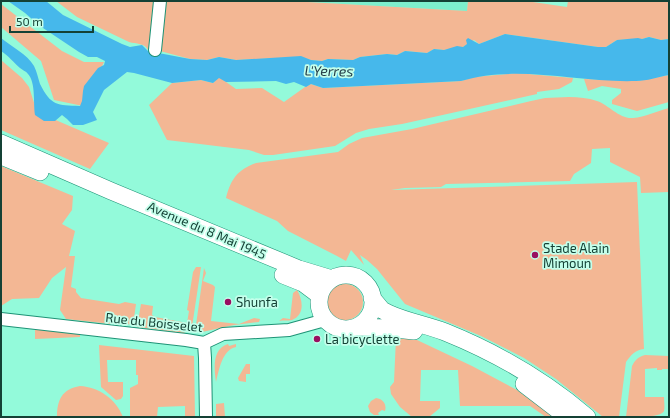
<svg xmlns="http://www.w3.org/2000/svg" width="670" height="418" font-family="'Exo 2',sans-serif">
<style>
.built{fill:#7defcd}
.green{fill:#f3b794}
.water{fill:#46b8eb}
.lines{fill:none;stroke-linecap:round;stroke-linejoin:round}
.minor-casing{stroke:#1e9376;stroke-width:14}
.secondary-casing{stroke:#1e9376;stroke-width:18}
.minor{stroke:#fff;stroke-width:12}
.secondary{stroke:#fff;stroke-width:17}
.poi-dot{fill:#990e61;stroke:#c4ffeb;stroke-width:1.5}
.labels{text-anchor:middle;stroke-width:3.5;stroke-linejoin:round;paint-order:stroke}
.street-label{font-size:13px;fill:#144135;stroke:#c4ffeb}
.poi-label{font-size:13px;fill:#144135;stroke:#c4ffeb;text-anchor:start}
.water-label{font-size:14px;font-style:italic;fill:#243c48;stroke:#c4ffeb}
</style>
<rect width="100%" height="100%" fill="#93fada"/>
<!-- built -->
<path class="built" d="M 290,1 L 468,1 L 467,11 Z"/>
<!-- green -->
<path class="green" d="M 56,1 L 290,1 L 467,11 L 468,1 L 526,1 L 567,7 L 568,1 L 669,1 L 669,39 L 661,40 L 649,37 L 642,39 L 617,40 L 606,47 L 598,47 L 505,34 L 479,44 L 474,40 L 463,47 L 444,50 L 434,49 L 427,53 L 405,51 L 397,55 L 387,54 L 360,57 L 353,60 L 328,59 L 322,61 L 311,60 L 301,57 L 236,60 L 219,57 L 207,60 L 190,59 L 160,51 L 148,50 C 145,43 136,44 129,42 L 77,17 Z
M 1,4 L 62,51 L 84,62 L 104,62 L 83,106 L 54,100 L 41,61 L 1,27 Z
M 1,60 L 22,78 L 29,87 L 37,112 L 109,143 L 90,169 L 1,130 Z
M 517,73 L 573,78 L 572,82 L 559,89 L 537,92 L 537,94 L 402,124 L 369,129 L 356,133 L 335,146 L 273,155 L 264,155 L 249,150 L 167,140 L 149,105 L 172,83 L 201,80 L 213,83 L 219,77 L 236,89 L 262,88 L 284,102 L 305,87 L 311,84 L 323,88 L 461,81 L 474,77 Z
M 669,75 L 669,102 L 637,111 L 612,104 L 612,100 L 621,93 L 621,89 L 602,86 L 588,91 L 584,79 L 637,81 Z
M 569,97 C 579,97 588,98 597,101 C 609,105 619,119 633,118 C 645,117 657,111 669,108 L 669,192 L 641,193 L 640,177 L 610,162 L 610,148 L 592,149 L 591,163 L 574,174 L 570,181 L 446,184 L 441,187 L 405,188 L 391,190 L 637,182 L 644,349 C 635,350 631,355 626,362 L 619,417 L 603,417 L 556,379 L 524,358 L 481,336 L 405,304 L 377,269 L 367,260 L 360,255 L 364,265 L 351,250 L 346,261 L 337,256 L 288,231 L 277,221 L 226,198 C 231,179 237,170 256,163 L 338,152 L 349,144 L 362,138 L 412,129 L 531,101 L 545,98 Z
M 1,166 L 73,196 L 72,210 L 62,224 L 75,231 L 69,256 L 75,256 L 71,287 L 76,289 L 76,292 L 81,298 L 119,304 L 125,302 L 136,304 L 133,325 L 113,322 L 111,324 L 66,319 L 60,310 L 66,267 L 52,278 L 39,298 L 12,299 L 1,306 Z
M 196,267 L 201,267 L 192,327 L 188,331 L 183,333 L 137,327 L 141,304 L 153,306 L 152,315 L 155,317 L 187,323 L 189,311 L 187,310 L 193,272 Z
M 204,268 L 206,273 L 203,281 L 213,285 L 215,287 L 211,321 L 239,324 L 254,318 L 260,319 L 259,322 L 234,325 L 202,332 L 195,332 Z
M327 302a18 18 0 1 1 36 0a18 18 0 1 1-36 0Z
M 297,290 C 303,300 305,315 292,320 C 288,321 283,320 279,321 L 283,318 L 290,319 L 293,293 Z
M 35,327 L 80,332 L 80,337 L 35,339 Z
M 396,338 L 417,340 L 472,366 L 517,390 L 554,417 L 546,417 L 530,406 L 460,406 L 458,370 L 421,370 L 420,401 L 440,401 L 440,408 L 429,417 L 412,417 L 400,407 L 391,394 L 390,387 L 394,382 Z
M 228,344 L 229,346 L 236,344 L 236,347 C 222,350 219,370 216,382 C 214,368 212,349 228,344 Z
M 99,345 L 194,356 L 195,417 L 185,417 L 185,406 L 158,407 L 157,417 L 130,417 L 130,388 L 138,384 L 138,375 L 136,375 L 136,360 L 107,360 L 108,382 L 123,382 L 123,396 L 121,399 L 116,400 L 101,387 Z
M 645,355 L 669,356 L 669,369 L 662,369 L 662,370 L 657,370 L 657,368 L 645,369 L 645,397 L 664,397 C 664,401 665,407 664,411 C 661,418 634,417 626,417 L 632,366 C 635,360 638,357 645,355 Z
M 246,364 L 250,364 L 250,374 L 246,374 L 246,382 L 239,381 L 238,378 Z
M 80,386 C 99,387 116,399 123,417 L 57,417 C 57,400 62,389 80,386 Z
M 376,398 C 383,399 387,404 385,411 L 382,410 L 378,413 L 379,415 L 374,415 L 370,412 L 368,406 L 371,401 Z
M 224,403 L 225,417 L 216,417 L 216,404 Z"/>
<!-- water -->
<path class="water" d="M 8,1 L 46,1 L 63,15 L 122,44 L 130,47 L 142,45 L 148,51 L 190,59 L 207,60 L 219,57 L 236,60 L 301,56 L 311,60 L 322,61 L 328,59 L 353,60 L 360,57 L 387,54 L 397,55 L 405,51 L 427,53 L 434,49 L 444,50 L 457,46 L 463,47 L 467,44 L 466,40 L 468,38 L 479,44 L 505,34 L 598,47 L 606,47 L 617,40 L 638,38 L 642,39 L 649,37 L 661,40 L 669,39 L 669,75 C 658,77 647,81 636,81 C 578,83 518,64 461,81 L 323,88 L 311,84 L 306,87 L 294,82 L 286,84 L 276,81 L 226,82 L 219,78 L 213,83 L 201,80 L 172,83 L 134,73 L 127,72 L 104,90 L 93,112 L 97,120 L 83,125 L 73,125 L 67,119 L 62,115 L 55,121 L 44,121 L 35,115 C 33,103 36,83 28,74 C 26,71 22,70 20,68 C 13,62 9,56 1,51 L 1,38 C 12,47 27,54 34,66 C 37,72 38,78 40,84 C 51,106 57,105 80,106 L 82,101 L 83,91 L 84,86 L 98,68 L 104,65 L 105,61 L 97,57 L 88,57 L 79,52 L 40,26 L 25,13 Z"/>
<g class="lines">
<!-- minor casing -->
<g class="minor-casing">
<path id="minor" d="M 155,50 L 160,1
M 1,319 L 186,340 L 204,343 L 223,334 L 289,330 L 325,320
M 204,343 L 205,358 L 206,417"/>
</g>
<!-- secondary casing -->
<g class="secondary-casing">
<path id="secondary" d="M 1,143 L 111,191 L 299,269 L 332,279
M 1,156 L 40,172
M 283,275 L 303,283 L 319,295
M319 302a27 27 0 1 1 54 0a27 27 0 1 1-54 0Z
M 372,298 L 382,310 L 390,314 C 408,322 427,325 445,332 C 497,353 545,381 587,417
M 357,327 L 386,328 L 414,331
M 524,384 L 567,417"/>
</g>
<!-- minor -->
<use href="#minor" class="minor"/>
<!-- secondary -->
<use href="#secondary" class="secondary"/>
</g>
<!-- markers -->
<g class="poi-dot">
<circle cx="535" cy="255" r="4"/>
<circle cx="228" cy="302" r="4"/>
<circle cx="317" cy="339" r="4"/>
</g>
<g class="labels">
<!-- street labels -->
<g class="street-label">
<text transform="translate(207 230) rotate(23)" y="5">Avenue du 8 Mai 1945</text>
<text transform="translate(154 322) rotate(6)" y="5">Rue du Boisselet</text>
</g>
<!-- poi labels -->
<g class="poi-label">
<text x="543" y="253">Stade Alain<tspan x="543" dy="15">Mimoun</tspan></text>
<text x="236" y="307">Shunfa</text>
<text x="325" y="344">La bicyclette</text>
</g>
<!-- water labels -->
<g class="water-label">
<text transform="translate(329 71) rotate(1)" y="5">L'Yerres</text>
</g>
</g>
<!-- border -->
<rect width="670" height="418" fill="none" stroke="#144135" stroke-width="4"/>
<!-- scale -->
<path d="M10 26v6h83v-6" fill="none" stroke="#144135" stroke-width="2"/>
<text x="16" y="26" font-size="12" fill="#144135" stroke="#c4ffeb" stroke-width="3" paint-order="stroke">50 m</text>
</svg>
